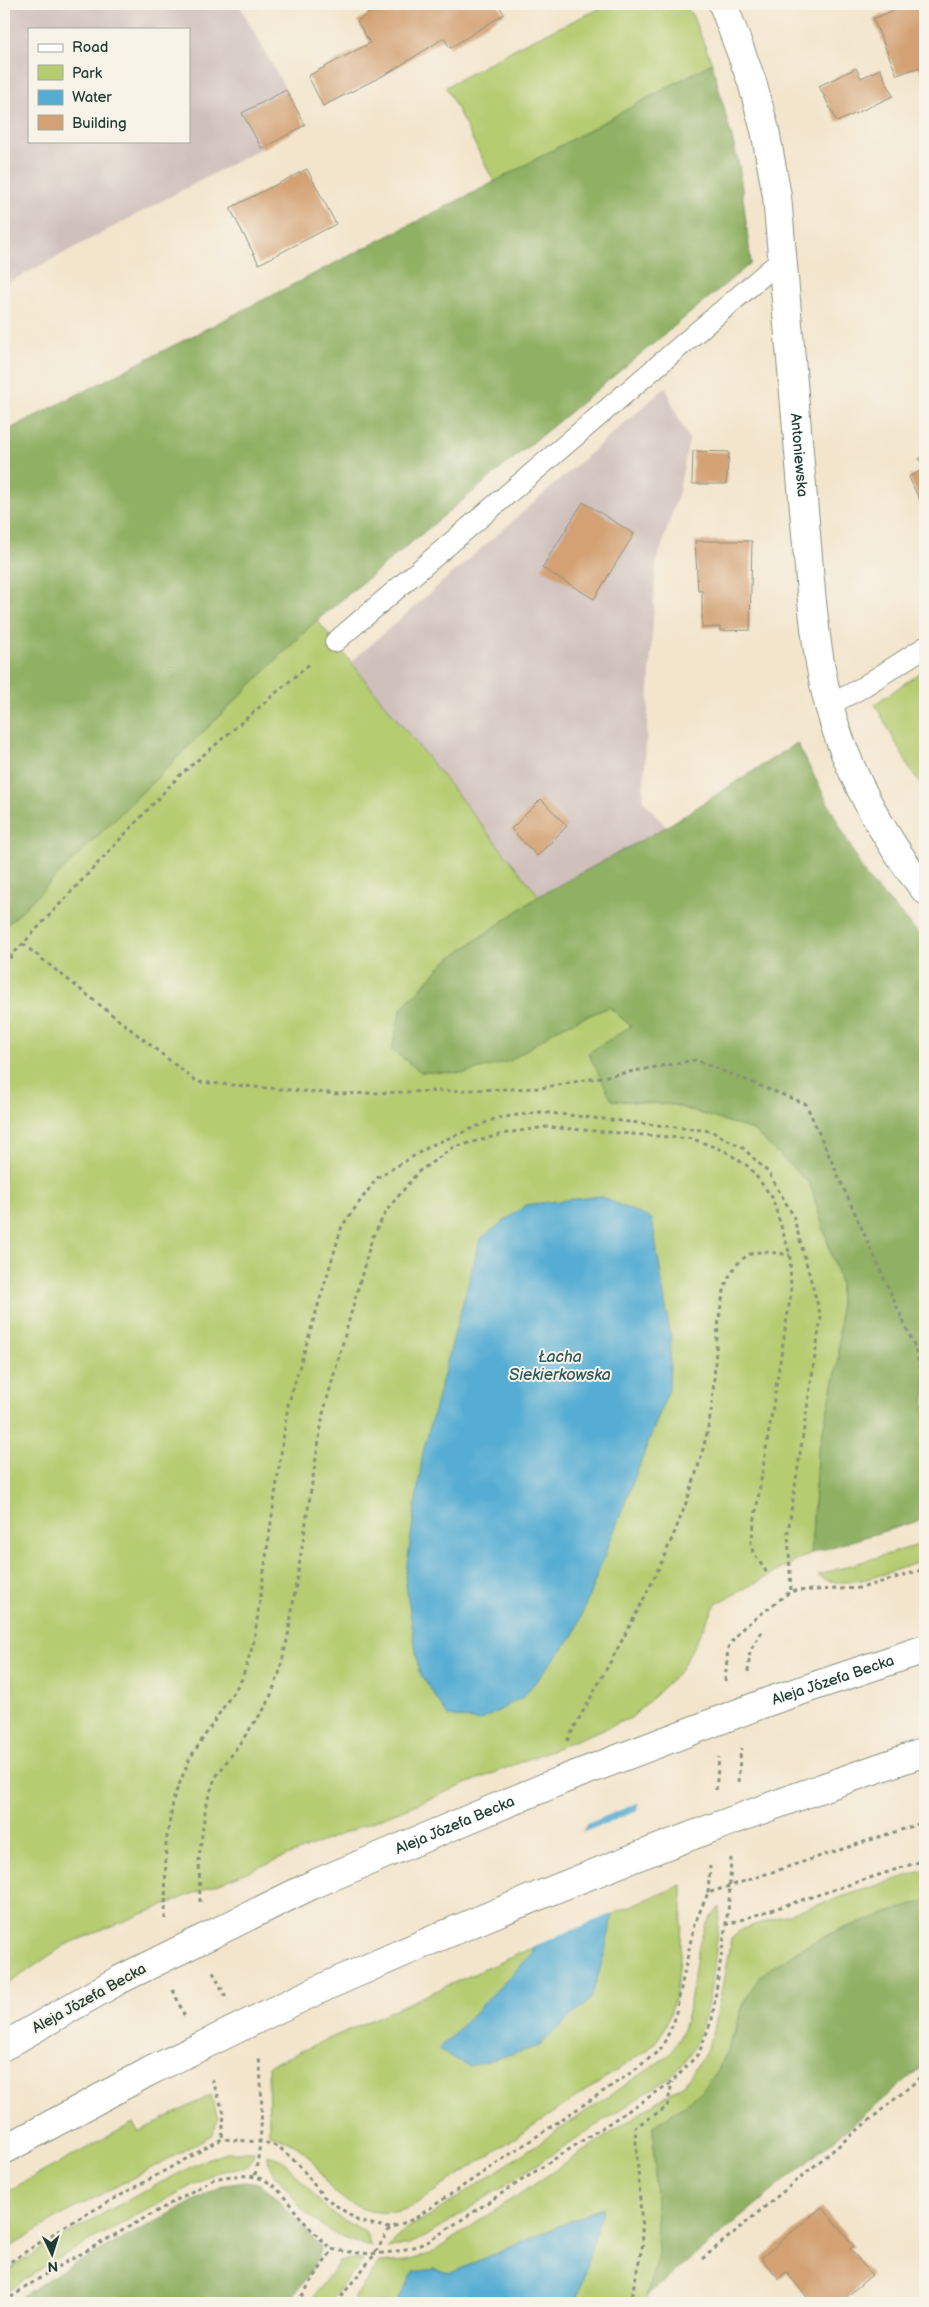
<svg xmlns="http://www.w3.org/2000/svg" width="929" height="2307" font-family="'Balsamiq Sans',sans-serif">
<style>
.industrial{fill:#cfc0bb;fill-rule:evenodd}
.green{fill:#b5cc71;stroke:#6a8452}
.forest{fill:#90b063;stroke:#58764c}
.water{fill:#56add3;stroke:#3a7584}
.pier{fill:#f3e5cc}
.building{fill:#d3a173}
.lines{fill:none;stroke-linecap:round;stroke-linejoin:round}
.service-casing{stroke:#899180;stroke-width:22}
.minor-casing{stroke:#899180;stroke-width:30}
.primary-casing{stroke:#899180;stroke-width:30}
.path{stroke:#899180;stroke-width:3;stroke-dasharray:4 4;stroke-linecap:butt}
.service{stroke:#fff;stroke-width:20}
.minor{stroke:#fff;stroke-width:28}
.primary{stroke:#fff;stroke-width:28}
.primary-bridge-casing{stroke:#899180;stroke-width:30;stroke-linecap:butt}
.primary-bridge{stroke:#fff;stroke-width:28}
.labels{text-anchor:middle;stroke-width:4;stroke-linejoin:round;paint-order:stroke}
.street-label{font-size:15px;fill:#1f3d34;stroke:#f7f3e8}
.water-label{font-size:16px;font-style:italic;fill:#2d595c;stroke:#f7f3e8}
</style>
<rect width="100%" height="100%" fill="#f7f3e8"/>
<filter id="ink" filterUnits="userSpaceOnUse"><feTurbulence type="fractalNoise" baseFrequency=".02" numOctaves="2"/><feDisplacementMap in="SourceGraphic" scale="10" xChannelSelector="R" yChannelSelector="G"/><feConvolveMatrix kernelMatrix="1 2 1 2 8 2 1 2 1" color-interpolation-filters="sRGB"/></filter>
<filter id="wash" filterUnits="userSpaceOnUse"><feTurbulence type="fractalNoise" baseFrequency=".0096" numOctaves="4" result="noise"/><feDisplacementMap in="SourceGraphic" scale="20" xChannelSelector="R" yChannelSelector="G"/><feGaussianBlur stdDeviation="1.12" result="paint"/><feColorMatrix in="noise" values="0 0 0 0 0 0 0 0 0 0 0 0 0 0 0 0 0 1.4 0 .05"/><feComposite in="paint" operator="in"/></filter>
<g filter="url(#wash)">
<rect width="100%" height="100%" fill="#f3e5cc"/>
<!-- industrial -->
<path class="industrial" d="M 4,4 L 239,4 L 305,125 L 4,285 ZM 29,29 L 189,29 L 189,141 L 29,141 Z
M 666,387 L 675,411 L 689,439 L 679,491 L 656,564 L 643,800 L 666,827 L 539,896 L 351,662 Z"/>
<!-- green -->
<path class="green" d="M 610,4 L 685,4 L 693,17 L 712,63 L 494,182 L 446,87 L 523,44 Z
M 317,620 L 539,896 L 445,962 L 401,1009 L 392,1050 L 510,1061 L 557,1029 L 609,1007 L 631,1026 L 612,1100 L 674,1105 L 753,1130 L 810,1184 L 840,1283 L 839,1359 L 817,1457 L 811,1553 L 716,1604 L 680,1671 L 631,1718 L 65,1945 L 4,1987 L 4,928 Z
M 925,669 L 925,790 L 910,769 L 875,704 Z
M 925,1543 L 925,1560 C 899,1568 840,1595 818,1575 Z
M 925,1870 L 925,1901 L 838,1930 L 796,1951 L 743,2004 L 733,2036 L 717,2073 L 696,2098 L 653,2126 L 658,2258 L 646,2303 L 576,2303 L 602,2207 L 451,2273 L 434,2269 L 414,2272 L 396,2303 L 351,2303 L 379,2263 L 407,2261 L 430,2254 L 685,2083 L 704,2055 L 714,2030 L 731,1939 L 742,1929 Z
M 682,1885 C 682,1926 683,2005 658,2039 C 652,2047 642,2053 635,2058 L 411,2207 C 386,2218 357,2212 336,2193 C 323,2182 317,2163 303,2151 C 293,2143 281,2138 269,2134 L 268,2066 L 534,1947 L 531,1955 L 591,1999 L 613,1913 Z
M 720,1907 C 716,1947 712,2021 689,2055 C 684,2063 676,2071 669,2078 L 427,2236 L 410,2244 L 388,2248 L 405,2229 L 430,2216 L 664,2059 C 673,2049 680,2039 684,2026 C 697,1992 691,1929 720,1907 Z
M 211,2095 L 218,2118 L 213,2134 C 144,2175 70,2206 4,2251 L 4,2193 L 133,2123 L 138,2132 Z
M 226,2152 L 254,2152 C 252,2174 228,2167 213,2174 L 58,2258 L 4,2293 L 4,2273 C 54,2240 107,2211 160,2183 C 182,2172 203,2159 226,2152 Z
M 268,2155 L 280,2159 L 288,2165 L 328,2211 L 366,2233 L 371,2247 C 328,2236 309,2220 283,2184 C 275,2173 268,2170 268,2155 Z
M 350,2259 L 363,2259 L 328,2303 L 309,2303 L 339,2262 Z"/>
<!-- forest -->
<path class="forest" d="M 712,63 L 739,165 L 751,263 L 317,620 L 4,928 L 4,432 L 494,182 Z
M 797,743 L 866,877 L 925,940 L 925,1519 L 811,1553 L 817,1457 L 839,1359 L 840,1283 L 810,1184 L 753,1130 L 674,1105 L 612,1100 L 588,1053 L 631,1026 L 609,1007 L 557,1029 L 510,1061 L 465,1073 L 421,1072 L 392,1050 L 401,1009 L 445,962 L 539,896 L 666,827 Z
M 925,1901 L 925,2064 L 646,2296 L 658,2258 L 653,2126 C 695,2101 717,2083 734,2035 C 741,2013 746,1991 763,1974 C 768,1969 776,1965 782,1961 C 825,1931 876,1917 925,1901 Z
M 245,2182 L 261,2184 L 271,2192 L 320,2246 C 319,2266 298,2287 287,2303 L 12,2303 L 53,2276 L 224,2185 Z"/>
<!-- water -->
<path class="water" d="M 599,1196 L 652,1219 L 671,1340 L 669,1389 L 574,1635 L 523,1697 L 480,1721 L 448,1716 L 419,1672 L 405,1578 L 423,1452 L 480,1239 L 526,1205 Z
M 633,1724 L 646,1765 L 604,1956 L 591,1999 L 537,2047 L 469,2066 L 438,2050 L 531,1955 L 572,1857 Z
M 603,2207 L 576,2303 L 396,2303 L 414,2272 L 434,2269 L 451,2273 Z"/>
<!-- pier -->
<path class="pier" d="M 633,1721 L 635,1723 L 648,1765 L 640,1802 L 584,1825 Z
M 638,1811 L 616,1912 L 532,1947 L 579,1834 Z"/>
<g id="blocks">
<!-- building -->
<path class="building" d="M 384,4 L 498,4 L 504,14 L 450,48 L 444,38 L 390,72 L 323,106 L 308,76 L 370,43 L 357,21 Z
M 908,4 L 911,6 L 925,4 L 925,73 L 922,74 L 919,67 L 897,75 L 873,19 Z
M 856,68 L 861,78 L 880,69 L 893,96 L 837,122 L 819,86 Z
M 286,90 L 305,125 L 262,149 L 242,113 Z
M 307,169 L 336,224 L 259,264 L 230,208 Z
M 693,451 L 729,452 L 726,484 L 692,484 Z
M 925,455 L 925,499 L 920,501 L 909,477 L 924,469 L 919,459 Z
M 583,502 L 634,534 L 594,599 L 542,568 Z
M 695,541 L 752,541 L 750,630 L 720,631 L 720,627 L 702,628 L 702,591 L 698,591 Z
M 541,799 L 567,826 L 537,856 L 511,829 Z
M 822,2207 L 854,2246 L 850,2249 L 872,2275 L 839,2303 L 812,2303 L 786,2272 L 779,2279 L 761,2258 Z"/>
</g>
</g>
<g filter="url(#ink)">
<use href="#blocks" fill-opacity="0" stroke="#899180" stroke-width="1"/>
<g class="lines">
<!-- service casing -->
<g class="service-casing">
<path id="service" d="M 335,642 L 781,260
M 829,705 L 858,690 L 925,647"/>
</g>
<!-- minor casing -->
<g class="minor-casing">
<g id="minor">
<path id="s1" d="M 723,4 L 752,82 L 765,130 L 777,196 L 811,592 C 815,630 819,668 829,705 C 845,767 884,840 925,890"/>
</g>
</g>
<!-- primary casing -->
<g class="primary-casing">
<path id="primary" d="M 4,2046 L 119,1980
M 4,2150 L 152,2070"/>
</g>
<!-- path -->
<path class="path" d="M 23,944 L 197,1082 L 338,1094 L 541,1088 L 695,1060 L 806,1104 L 914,1345 L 925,1384
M 4,964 L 179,776 L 312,662
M 748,1672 L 750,1651 L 762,1631
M 725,1681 L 728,1648 L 732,1641 L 744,1627 L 791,1591 L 861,1588 L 925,1569
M 567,1741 C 611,1659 661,1577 691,1489 C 699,1465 707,1437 711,1412 C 716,1378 715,1299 731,1273 C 748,1246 762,1251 790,1255
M 738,1782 L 741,1748
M 716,1790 L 719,1757
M 708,1893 L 710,1866
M 200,1902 L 199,1858 L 206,1804 L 215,1778 L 267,1705 L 279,1674 L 288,1636 L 323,1414 L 372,1238 L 387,1210 L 418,1172 L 454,1147 L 507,1133 L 546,1127 L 693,1139 L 725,1151 L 749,1167 L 772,1197 L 790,1255 L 791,1293 L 751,1543 L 753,1552 L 767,1573
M 165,1919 L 166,1842 L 174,1797 L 190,1758 L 242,1679 L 254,1641 L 288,1405 L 342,1226 L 377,1178 L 432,1145 L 497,1118 L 540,1112 L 711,1131 L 743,1148 L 768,1172 L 793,1215 L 821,1317 L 788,1532 L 791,1591
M 725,1925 L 925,1860
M 213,1972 L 226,1997
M 173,1990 L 185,2017
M 212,2079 L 224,2113 L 222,2139
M 255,2175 C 263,2136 263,2097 259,2057
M 702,2259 L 925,2074
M 4,2266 L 65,2226 L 222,2139 L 260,2142 L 279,2147 L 299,2165 L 323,2196 L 358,2221 L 390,2228 L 414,2219 L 632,2072 L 661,2049 L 674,2022 L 694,1925 L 708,1893 L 925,1822
M 4,2302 L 47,2273 L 214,2179 C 281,2165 276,2197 318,2236 C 322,2240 327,2246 332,2249 C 337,2251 345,2251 351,2252 C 380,2256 398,2252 426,2243 L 672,2082 L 699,2053 L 712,2019 L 729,1903 L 731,1858
M 297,2303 L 333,2249
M 336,2303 L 374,2255 L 390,2228
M 630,2303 L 643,2243 L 635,2127 L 667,2107 L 672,2082"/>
<!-- service -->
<use href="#service" class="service"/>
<!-- minor -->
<use href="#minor" class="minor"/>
<!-- primary -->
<use href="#primary" class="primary"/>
<!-- primary-bridge casing -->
<g class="primary-bridge-casing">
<g id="primary-bridge">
<path id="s2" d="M 119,1980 L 314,1884 L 562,1780 L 770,1701 L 925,1649"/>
<path d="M 152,2070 C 222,2037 290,2001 361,1971 C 546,1889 734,1817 925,1752"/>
</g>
</g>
<!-- primary-bridge -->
<use href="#primary-bridge" class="primary-bridge"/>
</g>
</g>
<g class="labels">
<!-- street labels -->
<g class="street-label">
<text dy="5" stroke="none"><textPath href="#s1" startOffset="460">Antoniewska</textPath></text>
<text dy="5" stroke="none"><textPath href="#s2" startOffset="775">Aleja Józefa Becka</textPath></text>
<text dy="5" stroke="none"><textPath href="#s2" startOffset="370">Aleja Józefa Becka</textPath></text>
<text transform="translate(89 1998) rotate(-29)" y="5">Aleja Józefa Becka</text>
</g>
<!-- water labels -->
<g class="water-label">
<text x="560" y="1362">Łacha<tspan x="560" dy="18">Siekierkowska</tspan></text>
</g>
</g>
<!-- margin -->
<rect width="929" height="2307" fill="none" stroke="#f7f3e8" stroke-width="20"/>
<!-- legend -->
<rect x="28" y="28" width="162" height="115" fill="#f7f3e8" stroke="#a1aaa0"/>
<rect x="38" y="44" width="25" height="8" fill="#ffffff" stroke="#a1aaa0"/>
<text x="72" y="52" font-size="15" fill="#1f3d34">Road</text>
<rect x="38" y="65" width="25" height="15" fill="#b5cc71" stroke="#a1aaa0"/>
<text x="72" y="78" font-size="15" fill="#1f3d34">Park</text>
<rect x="38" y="90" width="25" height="15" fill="#56add3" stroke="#a1aaa0"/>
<text x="72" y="102" font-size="15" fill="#1f3d34">Water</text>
<rect x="38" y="115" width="25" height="15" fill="#d3a173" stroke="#a1aaa0"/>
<text x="72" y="128" font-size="15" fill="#1f3d34">Building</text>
<!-- north arrow -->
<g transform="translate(52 2254) rotate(176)" stroke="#f7f3e8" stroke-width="4" paint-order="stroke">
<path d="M0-4L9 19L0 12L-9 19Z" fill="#1f3d34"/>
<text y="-8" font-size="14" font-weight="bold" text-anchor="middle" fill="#1f3d34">N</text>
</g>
</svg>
